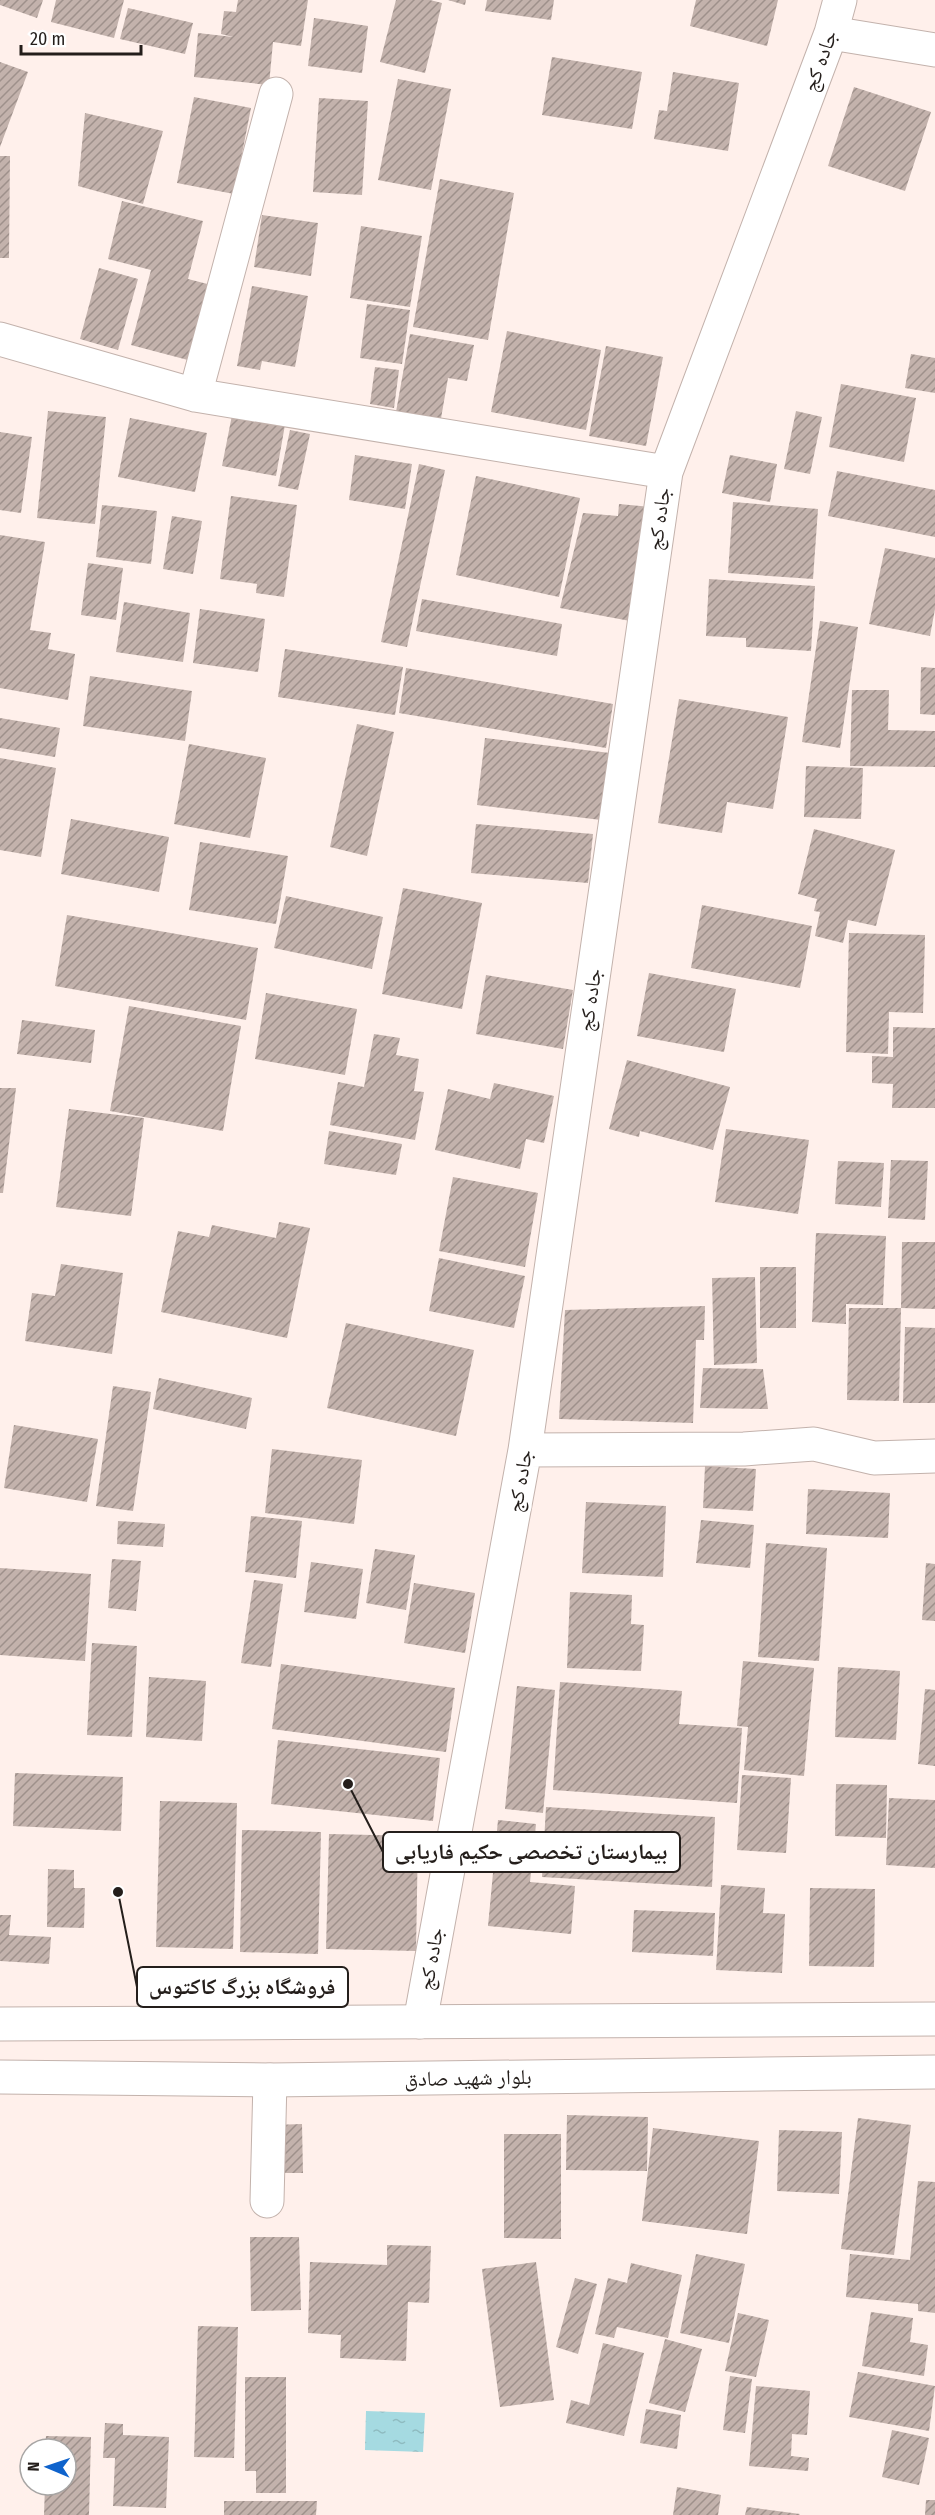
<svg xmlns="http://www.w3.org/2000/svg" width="935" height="2515" font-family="'Fira Sans Condensed','Noto Naskh Arabic',sans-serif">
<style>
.water{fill:url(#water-ripples)}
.building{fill:url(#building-hatch)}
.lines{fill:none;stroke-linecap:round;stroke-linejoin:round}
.minor-casing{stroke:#c3b2ac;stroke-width:35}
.major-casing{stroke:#c3b2ac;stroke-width:35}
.minor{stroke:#fff;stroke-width:33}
.major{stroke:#fff;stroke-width:33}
.labels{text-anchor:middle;stroke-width:6;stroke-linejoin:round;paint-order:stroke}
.street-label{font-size:21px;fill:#241e1b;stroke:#fff}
.leader{fill:none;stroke:#241e1b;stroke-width:2}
.callout-dot{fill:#241e1b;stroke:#fff;stroke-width:2}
.callout{fill:#fff;stroke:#241e1b;stroke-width:2}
.callout-label{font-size:22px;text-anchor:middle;font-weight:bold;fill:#241e1b}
</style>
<defs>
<pattern id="water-ripples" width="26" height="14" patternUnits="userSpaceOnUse" patternTransform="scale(1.5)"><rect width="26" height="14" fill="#a5dae1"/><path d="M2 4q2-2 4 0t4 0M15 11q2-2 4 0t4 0" fill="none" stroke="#8ebbc0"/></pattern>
<pattern id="building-hatch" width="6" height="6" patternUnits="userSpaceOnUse" patternTransform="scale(1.5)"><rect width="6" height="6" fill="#c3b2ac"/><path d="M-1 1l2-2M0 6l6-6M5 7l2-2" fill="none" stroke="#9e908b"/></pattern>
</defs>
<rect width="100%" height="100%" fill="#fff0eb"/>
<!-- water -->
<path class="water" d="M 366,2411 L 425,2413 L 423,2452 L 365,2450 Z"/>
<!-- building -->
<path class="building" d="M 0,0 L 43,0 L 37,18 L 0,5 Z
M 56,0 L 124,0 L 114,38 L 51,22 Z
M 238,0 L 308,0 L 301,46 L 273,42 L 269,85 L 194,77 L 198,33 L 233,37 L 221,34 L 224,11 L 236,12 Z
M 396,0 L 430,0 L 442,3 L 425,73 L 380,62 Z
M 448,0 L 466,0 L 465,5 Z
M 487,0 L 554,0 L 551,20 L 485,11 Z
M 696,0 L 778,0 L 767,46 L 690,26 Z
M 128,8 L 193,23 L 185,54 L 120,39 Z
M 314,18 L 368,26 L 362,73 L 308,66 Z
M 552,57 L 642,72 L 632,129 L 542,115 Z
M 0,62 L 28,72 L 0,147 Z
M 673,72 L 739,83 L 728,151 L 654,139 L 659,110 L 667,111 Z
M 398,79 L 451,89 L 431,190 L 378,180 Z
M 854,87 L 931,112 L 905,191 L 828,166 Z
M 194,97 L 251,108 L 234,194 L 177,183 Z
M 319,98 L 368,101 L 362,195 L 313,192 Z
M 85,113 L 163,131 L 143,204 L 78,186 Z
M 0,156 L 10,156 L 9,258 L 0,258 Z
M 440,179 L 514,193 L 488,340 L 413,327 Z
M 122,201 L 203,221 L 188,279 L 223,288 L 203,364 L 131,345 L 151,270 L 108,259 Z
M 262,215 L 318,223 L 311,276 L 254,267 Z
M 361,226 L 422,236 L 410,307 L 350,298 Z
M 99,268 L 138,279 L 118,350 L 80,339 Z
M 252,286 L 308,296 L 295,367 L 262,361 L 260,370 L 237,366 Z
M 367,304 L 410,310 L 402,364 L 360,358 Z
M 507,331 L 601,350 L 586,430 L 491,412 Z
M 410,334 L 474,345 L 467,381 L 448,378 L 439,430 L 394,423 Z
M 606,346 L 663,357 L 646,446 L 589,436 Z
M 911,354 L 935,358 L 935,393 L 905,388 Z
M 375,367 L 399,370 L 394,408 L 370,404 Z
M 841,384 L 916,398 L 904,462 L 829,447 Z
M 233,410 L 286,419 L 276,476 L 222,466 Z
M 48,411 L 106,417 L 95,524 L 37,518 Z
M 796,411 L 822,417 L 810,474 L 784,469 Z
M 130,418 L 207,433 L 195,492 L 118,477 Z
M 290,430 L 310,434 L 298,490 L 278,486 Z
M 0,432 L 32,437 L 21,513 L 0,510 Z
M 355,455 L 412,464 L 405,509 L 349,500 Z
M 730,455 L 777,464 L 770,502 L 722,493 Z
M 419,464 L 445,470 L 407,647 L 381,642 Z
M 837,471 L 935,490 L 935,537 L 828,516 Z
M 476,476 L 580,498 L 559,597 L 456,575 Z
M 231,496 L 297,505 L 284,597 L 256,593 L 257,584 L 220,579 Z
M 733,502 L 818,509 L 813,579 L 728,573 Z
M 619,504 L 651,507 L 641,623 L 560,608 L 583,513 L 618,516 Z
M 102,505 L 157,511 L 151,564 L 96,557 Z
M 172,516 L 202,521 L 193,574 L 163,569 Z
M 0,535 L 45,542 L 30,630 L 51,633 L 48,649 L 75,654 L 68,700 L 0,688 Z
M 885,548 L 935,558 L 935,609 L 930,636 L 869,624 Z
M 88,563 L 123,568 L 116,620 L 81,615 Z
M 709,579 L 815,586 L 811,651 L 746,647 L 746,638 L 706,636 Z
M 422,599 L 562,624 L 557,656 L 416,631 Z
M 124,602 L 190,613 L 183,662 L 116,652 Z
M 200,609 L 265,619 L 258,672 L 193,663 Z
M 820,621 L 858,627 L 840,748 L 802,742 Z
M 285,649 L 403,667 L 395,715 L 278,697 Z
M 921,667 L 935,668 L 935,715 L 920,714 Z
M 406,668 L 613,704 L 606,748 L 399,713 Z
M 90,676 L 192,691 L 185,741 L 83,726 Z
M 852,690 L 889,690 L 888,730 L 935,731 L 935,767 L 850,766 Z
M 679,699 L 788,717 L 773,809 L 727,802 L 722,833 L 658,823 Z
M 0,718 L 60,728 L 55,757 L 0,748 Z
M 357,724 L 394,732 L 367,856 L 330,847 Z
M 485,738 L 610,753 L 601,820 L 477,805 Z
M 189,744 L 266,758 L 250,838 L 174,824 Z
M 0,758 L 56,768 L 41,857 L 0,850 Z
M 806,766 L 863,768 L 861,819 L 804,817 Z
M 71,819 L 169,837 L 159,892 L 61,874 Z
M 476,824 L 593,834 L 588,883 L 471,873 Z
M 814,829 L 895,850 L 876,926 L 848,920 L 843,943 L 815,936 L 820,912 L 814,911 L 817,899 L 798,894 Z
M 200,842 L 288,856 L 276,924 L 189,910 Z
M 403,888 L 482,903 L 462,1009 L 382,994 Z
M 286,896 L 383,917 L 372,969 L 274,948 Z
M 702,905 L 812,926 L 800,988 L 691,968 Z
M 67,915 L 258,948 L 246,1020 L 55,986 Z
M 849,933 L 925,935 L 923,1013 L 889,1012 L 888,1054 L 846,1052 Z
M 649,973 L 736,989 L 724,1052 L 637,1036 Z
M 486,975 L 573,990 L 563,1049 L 476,1034 Z
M 266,993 L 357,1009 L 345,1075 L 255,1059 Z
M 129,1006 L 241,1026 L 223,1131 L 110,1111 Z
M 22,1020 L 95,1030 L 91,1063 L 17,1054 Z
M 893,1027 L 935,1028 L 935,1108 L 892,1108 L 893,1084 L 872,1083 L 872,1056 L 893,1057 Z
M 374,1034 L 400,1038 L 396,1055 L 419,1059 L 414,1091 L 424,1092 L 415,1140 L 330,1125 L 338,1082 L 364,1087 Z
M 627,1060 L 730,1087 L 713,1150 L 640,1131 L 639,1137 L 609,1129 Z
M 494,1083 L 554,1096 L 544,1143 L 526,1139 L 520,1169 L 435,1150 L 448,1089 L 490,1099 Z
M 0,1088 L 16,1088 L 3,1193 L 0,1193 Z
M 69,1109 L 144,1118 L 131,1216 L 56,1207 Z
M 726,1129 L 809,1140 L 798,1214 L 715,1202 Z
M 329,1131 L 402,1144 L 396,1175 L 324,1164 Z
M 891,1160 L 928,1161 L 925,1220 L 888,1218 Z
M 838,1161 L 884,1163 L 881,1207 L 835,1204 Z
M 453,1177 L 538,1193 L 525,1267 L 439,1251 Z
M 279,1222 L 310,1228 L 287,1338 L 161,1312 L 178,1231 L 209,1237 L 212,1225 L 276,1238 Z
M 816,1233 L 886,1236 L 883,1305 L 846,1304 L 846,1324 L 812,1322 Z
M 902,1242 L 935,1242 L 935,1309 L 901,1308 Z
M 439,1258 L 525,1276 L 514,1328 L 429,1311 Z
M 61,1264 L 123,1273 L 112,1354 L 25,1341 L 32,1293 L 55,1296 Z
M 760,1267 L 796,1267 L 796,1328 L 760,1328 Z
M 755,1277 L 757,1363 L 714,1365 L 712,1278 Z
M 705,1306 L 704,1340 L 696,1340 L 693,1423 L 559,1419 L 565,1310 Z
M 849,1308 L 901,1308 L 899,1401 L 847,1400 Z
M 346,1323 L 474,1350 L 456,1436 L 327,1408 Z
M 905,1327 L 935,1328 L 935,1403 L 903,1403 Z
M 703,1368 L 763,1369 L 768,1409 L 700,1408 Z
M 159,1378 L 252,1398 L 246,1429 L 153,1409 Z
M 113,1386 L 151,1392 L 133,1511 L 96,1506 Z
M 14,1425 L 98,1439 L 87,1502 L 4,1488 Z
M 272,1449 L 362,1460 L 354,1524 L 265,1513 Z
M 705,1466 L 756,1469 L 753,1511 L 703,1508 Z
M 808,1489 L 890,1493 L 888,1538 L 806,1534 Z
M 586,1502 L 666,1506 L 663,1577 L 582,1573 Z
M 251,1516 L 302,1521 L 296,1578 L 245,1572 Z
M 701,1520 L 754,1525 L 750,1568 L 696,1563 Z
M 118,1521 L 165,1524 L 163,1547 L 117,1544 Z
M 766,1543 L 827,1548 L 819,1661 L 758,1657 Z
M 375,1549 L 415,1555 L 406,1610 L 366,1603 Z
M 112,1559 L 141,1561 L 136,1611 L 108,1608 Z
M 311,1562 L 363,1569 L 356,1619 L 304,1612 Z
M 926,1563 L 935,1564 L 935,1621 L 922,1620 Z
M 0,1568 L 91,1574 L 85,1661 L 0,1655 Z
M 254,1580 L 283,1584 L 271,1667 L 241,1663 Z
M 414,1583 L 475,1593 L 465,1653 L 404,1643 Z
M 570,1592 L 632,1595 L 631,1624 L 644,1625 L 641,1671 L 567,1668 Z
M 92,1643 L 137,1646 L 132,1737 L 87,1735 Z
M 743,1661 L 814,1668 L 804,1776 L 744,1770 L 748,1727 L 737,1726 Z
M 281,1664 L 455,1688 L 446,1752 L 272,1729 Z
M 838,1667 L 900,1671 L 896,1740 L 835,1737 Z
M 149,1677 L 206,1681 L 202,1741 L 146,1737 Z
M 560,1682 L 682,1691 L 679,1724 L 742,1728 L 737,1803 L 553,1790 Z
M 517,1686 L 555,1690 L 543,1813 L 505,1809 Z
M 925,1689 L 935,1690 L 935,1766 L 918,1764 Z
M 278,1740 L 440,1758 L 433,1821 L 271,1804 Z
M 15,1773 L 123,1777 L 121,1831 L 13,1826 Z
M 742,1775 L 791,1778 L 786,1853 L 737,1850 Z
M 836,1784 L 887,1785 L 886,1838 L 835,1836 Z
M 889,1798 L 935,1800 L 935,1868 L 886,1865 Z
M 160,1801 L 237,1803 L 233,1949 L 156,1947 Z
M 546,1807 L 715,1817 L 712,1887 L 542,1877 Z
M 498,1820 L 536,1824 L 530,1882 L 575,1886 L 571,1934 L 488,1926 Z
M 242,1830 L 321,1832 L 318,1954 L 240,1952 Z
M 329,1834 L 418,1836 L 416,1951 L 326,1949 Z
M 48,1869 L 74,1870 L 74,1888 L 85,1888 L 84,1928 L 47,1927 Z
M 721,1885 L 765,1888 L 763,1913 L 785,1914 L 782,1973 L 716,1970 Z
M 810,1888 L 875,1889 L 874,1967 L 809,1966 Z
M 634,1910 L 715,1913 L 713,1956 L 632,1952 Z
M 0,1915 L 11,1915 L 9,1935 L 51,1937 L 49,1964 L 0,1961 Z
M 567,2115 L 648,2117 L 647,2171 L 566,2170 Z
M 858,2118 L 911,2125 L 894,2255 L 841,2249 Z
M 302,2124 L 303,2173 L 273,2173 L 273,2125 Z
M 653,2128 L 759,2141 L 747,2234 L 642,2221 Z
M 779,2130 L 842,2132 L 839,2194 L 777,2191 Z
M 504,2134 L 561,2134 L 561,2239 L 504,2238 Z
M 918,2181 L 935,2182 L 935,2313 L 918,2311 L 918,2304 L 846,2297 L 850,2254 L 910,2260 Z
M 250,2237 L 299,2237 L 301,2310 L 251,2311 Z
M 387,2245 L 431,2246 L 429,2303 L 408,2302 L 406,2361 L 340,2358 L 341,2335 L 308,2333 L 310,2262 L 387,2265 Z
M 696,2254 L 745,2264 L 729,2343 L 680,2333 Z
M 536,2262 L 554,2400 L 500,2407 L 482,2269 Z
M 631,2263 L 682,2275 L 668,2338 L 617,2327 L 614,2338 L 595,2334 L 608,2278 L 627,2283 Z
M 575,2278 L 597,2284 L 578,2354 L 556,2347 Z
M 871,2312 L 913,2318 L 910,2342 L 928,2345 L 924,2376 L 862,2366 Z
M 738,2313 L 769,2320 L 756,2377 L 725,2371 Z
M 198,2326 L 238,2327 L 234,2458 L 194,2457 Z
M 665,2339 L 702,2349 L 685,2412 L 649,2403 Z
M 603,2343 L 644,2353 L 624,2436 L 566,2423 L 571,2400 L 589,2405 Z
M 858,2372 L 935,2386 L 929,2431 L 849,2417 Z
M 730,2376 L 752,2379 L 745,2433 L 723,2430 Z
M 245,2377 L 286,2377 L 286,2493 L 256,2493 L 256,2471 L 245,2471 Z
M 756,2386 L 810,2391 L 807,2435 L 792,2434 L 791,2456 L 809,2458 L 808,2471 L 749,2466 Z
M 646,2409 L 681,2415 L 677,2449 L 640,2443 Z
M 105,2423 L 123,2424 L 123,2435 L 169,2437 L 166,2508 L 113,2506 L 115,2458 L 103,2458 Z
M 892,2430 L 929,2438 L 919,2485 L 882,2477 Z
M 46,2436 L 91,2437 L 89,2515 L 44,2515 L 45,2485 L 66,2485 L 66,2449 L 45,2449 Z
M 677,2487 L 721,2495 L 718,2515 L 673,2515 Z
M 926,2500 L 935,2500 L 935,2515 L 925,2515 Z
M 224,2501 L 317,2501 L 316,2515 L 224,2515 Z
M 747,2507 L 800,2514 L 799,2515 L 745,2515 Z"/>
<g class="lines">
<!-- minor casing -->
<g class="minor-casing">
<path id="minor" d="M 831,33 L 935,50
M 0,339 L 195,395 L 666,472
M 195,395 L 276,94
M 525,1450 L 744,1449 L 814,1444 L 874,1458 L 935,1456
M 420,2022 L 525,1450 L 666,472 L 831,33 L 840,0
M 267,2201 L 270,2080"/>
</g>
<!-- major casing -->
<g class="major-casing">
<path id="major" d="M 0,2024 L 935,2019
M 0,2077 L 270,2080 L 935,2072"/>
</g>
<!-- minor -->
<use href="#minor" class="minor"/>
<!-- major -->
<use href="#major" class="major"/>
</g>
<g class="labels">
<!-- street labels -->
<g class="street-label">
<text transform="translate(820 61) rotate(-70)" y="7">جاده کج</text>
<text transform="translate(659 519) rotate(-82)" y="7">جاده کج</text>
<text transform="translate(590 1000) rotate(-82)" y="7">جاده کج</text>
<text transform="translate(520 1481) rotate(-80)" y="7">جاده کج</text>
<text transform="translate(431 1959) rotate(-80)" y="7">جاده کج</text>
<text transform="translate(468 2078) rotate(-1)" y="7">بلوار شهید صادق</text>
</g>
</g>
<!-- callouts -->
<path class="leader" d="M348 1784L383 1852M118 1892L137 1987"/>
<g class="callout-dot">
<circle cx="348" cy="1784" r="6"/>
<circle cx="118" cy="1892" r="6"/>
</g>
<g class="callout">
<rect x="383" y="1832" width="297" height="40" rx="6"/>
<rect x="137" y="1967" width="211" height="40" rx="6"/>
</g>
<g class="callout-label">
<text x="531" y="1859">بیمارستان تخصصی حکیم فاریابی</text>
<text x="242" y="1994">فروشگاه بزرگ کاکتوس</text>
</g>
<!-- north arrow -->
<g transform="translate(48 2467) rotate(272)"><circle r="28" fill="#ffffff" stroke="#a7a5a4" stroke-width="1.5"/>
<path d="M0-4.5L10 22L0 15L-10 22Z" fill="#0f63cc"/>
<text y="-9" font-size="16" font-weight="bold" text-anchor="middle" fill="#241e1b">N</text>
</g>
<!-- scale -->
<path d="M21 45v9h120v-9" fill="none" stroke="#241e1b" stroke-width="3"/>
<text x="30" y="45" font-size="18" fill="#241e1b" stroke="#ffffff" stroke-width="4.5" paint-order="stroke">20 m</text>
</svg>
